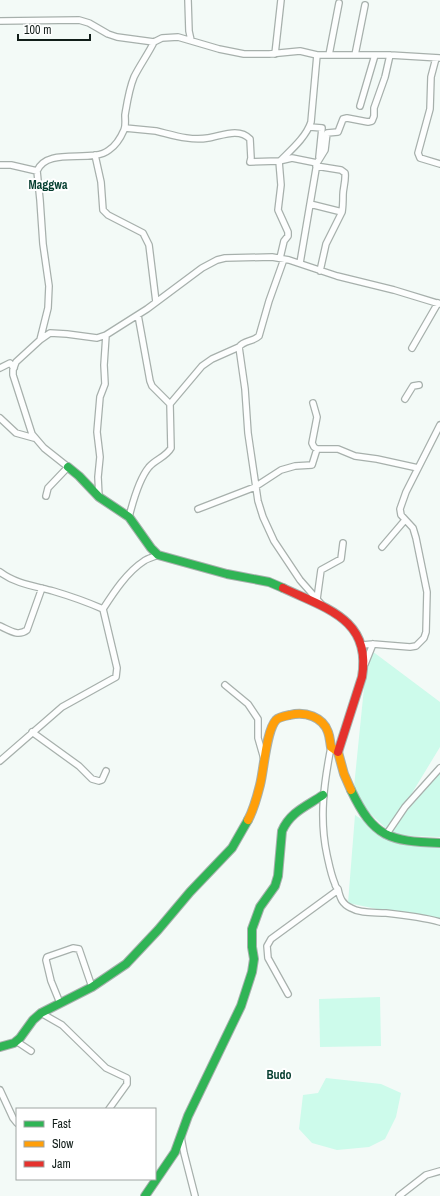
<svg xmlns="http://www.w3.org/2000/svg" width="440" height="1196" font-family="'Archivo Narrow',sans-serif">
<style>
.green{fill:#cdfbeb}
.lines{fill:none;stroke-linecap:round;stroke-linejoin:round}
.street-casing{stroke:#a7b0ac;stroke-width:8}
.fast-casing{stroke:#a7b0ac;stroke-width:10}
.slow-casing{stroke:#a7b0ac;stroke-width:10}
.jam-casing{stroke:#a7b0ac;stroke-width:10}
.street{stroke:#fdfefe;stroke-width:5.5}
.fast{stroke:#30b455;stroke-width:8}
.slow{stroke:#ff9f0a;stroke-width:8}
.jam{stroke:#e5322d;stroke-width:8}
.labels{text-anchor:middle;stroke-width:4;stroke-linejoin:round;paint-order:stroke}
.quarter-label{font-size:12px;font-weight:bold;fill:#063e30;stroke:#fff}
</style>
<rect width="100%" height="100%" fill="#f3faf7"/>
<!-- green -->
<path class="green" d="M 368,648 L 440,702 L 440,747 L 389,831 L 440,773 L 440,837 L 386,835 L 389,831 L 364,808 L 354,787 Z
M 355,815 L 401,845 L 440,844 L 440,922 L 348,903 Z
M 380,997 L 381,1046 L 320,1047 L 319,999 Z
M 326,1078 L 381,1084 L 401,1093 L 396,1117 L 385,1139 L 369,1147 L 337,1150 L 312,1143 L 299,1129 L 303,1095 L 318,1093 Z"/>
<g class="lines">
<!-- street casing -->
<g class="street-casing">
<path id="street" d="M 188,0 L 189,31 L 191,40
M 0,21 L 79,20 L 89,23 L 108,34 L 117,37 L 154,42 L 162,38 L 178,37 L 219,49 L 244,54 L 269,54 L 300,51 L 317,55 L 390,55 L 440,58
M 275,54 L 281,0
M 329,55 L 339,3
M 355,55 L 365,5
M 436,58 L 431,77 L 430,109 L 418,153 L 420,158 L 440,164
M 360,106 L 375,55
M 310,127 L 322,128 L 319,157
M 125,128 C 135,129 145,130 156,131 C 173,135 190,141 208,138 C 221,136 239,127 250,139 L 251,158 L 250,162 L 279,161 L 292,158 L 317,163
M 95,155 L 101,182 L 103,210 L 108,215 L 143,233 L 149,245 L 156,302
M 281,160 C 292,149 306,137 311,122 L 317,55
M 279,161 L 281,185 L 278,210 L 288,232 L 288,236 L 284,241 L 280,258
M 0,165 L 11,165 L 37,171 C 47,146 92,164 109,150 C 115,146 121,137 124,130 C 126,126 125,120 125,115 C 127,103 129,89 134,77 C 140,65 148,54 154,42
M 316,166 L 341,170 L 345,173 C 346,181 343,188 343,195 C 343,201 343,206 342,212 L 326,244 L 320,271
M 37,171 L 40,200 L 43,244 L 49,286 L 48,308 L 40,340 L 16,362 L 13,370 L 13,375 L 32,434 L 44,448 L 68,467 L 48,488 L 46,496
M 310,204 L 342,212
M 284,259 L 269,301 L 259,336 C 253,342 244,340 239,347 L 245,389 L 248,433 L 258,501 L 263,517 L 274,541 L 300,580 L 322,605
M 300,263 L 317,163 L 325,150 L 327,133 L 338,132 L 343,119 L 347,118 L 368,122 L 372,121 L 374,116 L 374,108 L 385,77 L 390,55
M 138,315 L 150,381 L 152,386 L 170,404
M 40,340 L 50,333 L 67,334 L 97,338 L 106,335 L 147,309 L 202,268 L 217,260 L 225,258 L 272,257 L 289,260 L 337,276 L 394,290 L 440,304
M 412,348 L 438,303
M 0,368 L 10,363 L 14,368
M 405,399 L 413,386 L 419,385
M 313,403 L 317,417 L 312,443 L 314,447 L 317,449 L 338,449 L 355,456 L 377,459 L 418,468
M 0,418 L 16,433 L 34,438
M 99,497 L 98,477 L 100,457 L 97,432 L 100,397 L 105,384 L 104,365 L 106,335
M 198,509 L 255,487 L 281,470 L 295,466 L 312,465 L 317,449
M 129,517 C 133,501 139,479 149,467 C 156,459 166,457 171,448 L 170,404 L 202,366 L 212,359 L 239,347
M 382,547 L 405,520
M 0,572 C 16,584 34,586 53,591 C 70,596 87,602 103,609
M 317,599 L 321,570 L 341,559 L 343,543
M 0,626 C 9,630 18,637 27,630 L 42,588
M 362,645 L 373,644 L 410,647 L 416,646 L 424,638 L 426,632 L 427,592 L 416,538 L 413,528 L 401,515 L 400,509 L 406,492 L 440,425
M 365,664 L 373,644
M 225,685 L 248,704 L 258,719 L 258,738 L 264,759
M 32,732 L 79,766 L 92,779 L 99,781 L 102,780 L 106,771
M 331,747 C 324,783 319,818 327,855 C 329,864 331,875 335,884 C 335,886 337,888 338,889 C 340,898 342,904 351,908 C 361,914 375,912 386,913 C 405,915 422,917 440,922
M 0,761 L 62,707 L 116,677 L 117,668 L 103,609 C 114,592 127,572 144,561 C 148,558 154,557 158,555
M 386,835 L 405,807 L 440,768
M 288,994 L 268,958 L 267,946 L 271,939 L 338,890
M 60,1003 L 51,981 L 46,960 L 47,957 L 73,948 L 79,949 L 92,987
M 41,1013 L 62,1025 L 106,1068 L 127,1078 L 127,1084 L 109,1109
M 16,1041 L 31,1051
M 0,1090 L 13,1118 L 17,1123
M 181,1137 L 184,1153 L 195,1196
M 399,1196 L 426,1175 L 440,1171"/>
</g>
<!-- fast casing -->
<g class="fast-casing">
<path id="fast" d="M 68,467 L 79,476 L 99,497 L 129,517 L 151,548 L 158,555 L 227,574 L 269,582 L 283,588
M 351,790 C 374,838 389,841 440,843
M 0,1047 L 14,1043 L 20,1038 L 33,1020 L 41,1013 L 92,987 L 126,964 L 158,930 L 190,892 L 232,848 L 248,820
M 145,1196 L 175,1152 L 188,1116 L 241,1006 L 252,972 L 254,959 L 252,947 L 252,929 L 260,907 L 275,886 L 278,876 L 282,831 C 290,812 307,806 323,795"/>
</g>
<!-- slow casing -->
<g class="slow-casing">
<path id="slow" d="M 248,820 C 254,809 257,797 260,785 C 264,770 266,731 276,720 C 279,717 285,716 290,715 C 305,711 323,717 328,732 C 330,737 330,742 331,747 L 338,752 L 344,774 L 351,790"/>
</g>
<!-- jam casing -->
<g class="jam-casing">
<path id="jam" d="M 283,588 C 325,608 372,619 362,677 L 338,752"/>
</g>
<!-- street -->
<use href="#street" class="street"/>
<!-- fast -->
<use href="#fast" class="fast"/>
<!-- slow -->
<use href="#slow" class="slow"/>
<!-- jam -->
<use href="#jam" class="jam"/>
</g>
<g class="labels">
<!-- quarter labels -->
<g class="quarter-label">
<text x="48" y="189">Maggwa</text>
<text x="279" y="1079">Budo</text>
</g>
</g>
<!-- legend -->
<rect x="16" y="1108" width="140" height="72" fill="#ffffff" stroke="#a0a5a3"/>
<rect x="24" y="1121" width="20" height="6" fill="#30b455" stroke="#a0a5a3"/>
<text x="52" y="1128" font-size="12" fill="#111d19">Fast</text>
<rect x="24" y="1141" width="20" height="6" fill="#ff9f0a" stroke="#a0a5a3"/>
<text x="52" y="1148" font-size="12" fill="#111d19">Slow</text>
<rect x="24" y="1161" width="20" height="6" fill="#e5322d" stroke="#a0a5a3"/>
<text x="52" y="1168" font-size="12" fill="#111d19">Jam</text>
<!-- scale -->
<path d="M18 34v6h72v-6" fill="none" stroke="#111d19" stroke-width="2"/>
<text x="24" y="34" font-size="12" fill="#111d19" stroke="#ffffff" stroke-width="3" paint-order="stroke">100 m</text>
</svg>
